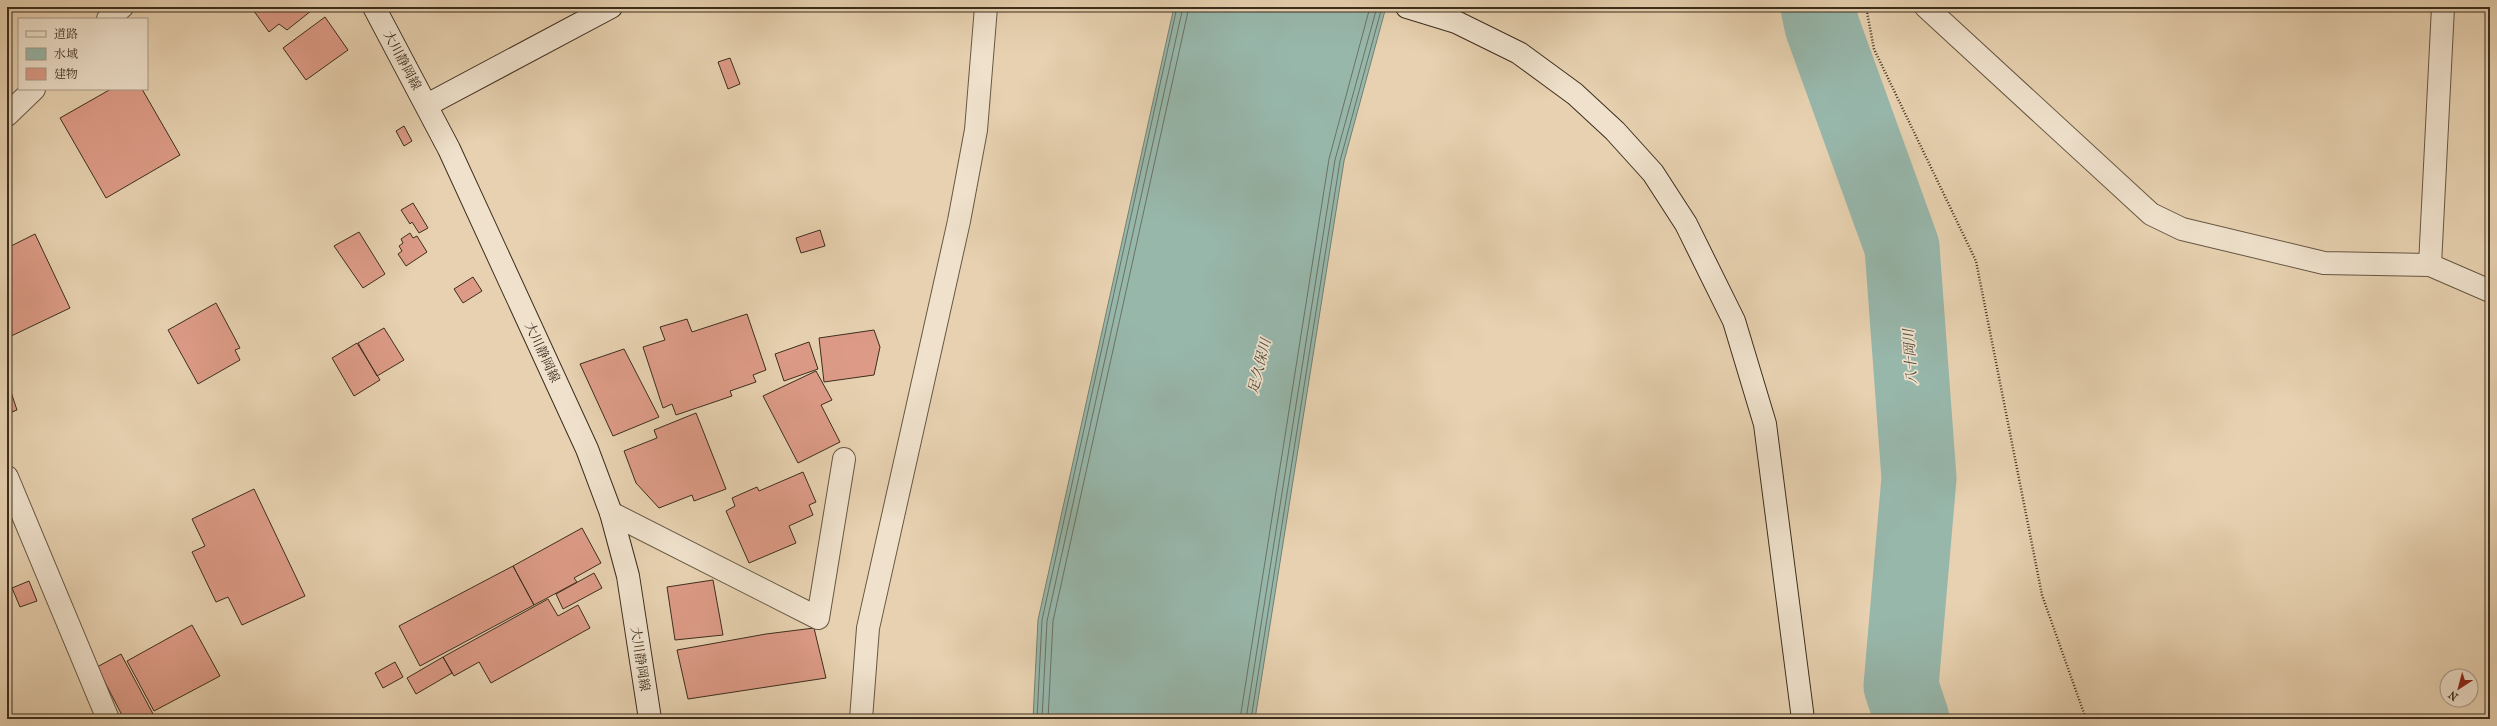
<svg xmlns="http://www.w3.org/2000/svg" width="2497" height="726" font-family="'IM FELL French Canon','Noto Serif JP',serif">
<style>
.water{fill:#97b7ab;stroke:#738072}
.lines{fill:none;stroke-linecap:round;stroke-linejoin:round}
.shore{stroke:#6a7264;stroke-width:1}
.river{stroke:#97b7ab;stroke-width:75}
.building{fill:#dd9b87;stroke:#3c2e1d}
.street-casing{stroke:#675742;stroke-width:24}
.secondary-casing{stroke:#3c2e1d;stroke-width:24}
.path{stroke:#3c2e1d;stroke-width:2.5;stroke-dasharray:1 2;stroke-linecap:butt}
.street{stroke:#efe1cc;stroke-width:22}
.secondary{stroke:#efe1cc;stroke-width:22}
.labels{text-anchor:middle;stroke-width:3.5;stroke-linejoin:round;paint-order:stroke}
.street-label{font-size:13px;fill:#3c2e1d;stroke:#efe1cc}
.water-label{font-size:14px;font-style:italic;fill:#4e4939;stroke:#efe1cc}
</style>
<rect width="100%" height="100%" fill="#e7d1b0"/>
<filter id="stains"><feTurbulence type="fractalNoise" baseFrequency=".005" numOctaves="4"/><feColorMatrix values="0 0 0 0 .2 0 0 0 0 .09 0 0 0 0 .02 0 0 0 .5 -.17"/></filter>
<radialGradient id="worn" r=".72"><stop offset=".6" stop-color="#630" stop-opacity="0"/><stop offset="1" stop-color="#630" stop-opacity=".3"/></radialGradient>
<!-- water -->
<path class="water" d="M 1174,7 L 1386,7 L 1344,161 L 1255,719 L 1033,719 L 1038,620 Z"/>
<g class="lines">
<!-- shore -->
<path class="shore" d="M 1037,719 L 1042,620 L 1177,7
M 1042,719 L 1047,621 L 1183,7
M 1048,719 L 1053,621 L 1189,7
M 1240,719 L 1329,159 L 1370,7
M 1246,719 L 1335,160 L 1377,7
M 1251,719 L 1340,161 L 1382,7"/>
<!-- river -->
<path class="river" d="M 1818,7 L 1822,26 L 1902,247 L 1919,478 L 1901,686 L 1912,719"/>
</g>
<!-- building -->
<path class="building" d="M 251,7 L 316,7 L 287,30 L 279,24 L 269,32 Z
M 325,17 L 348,50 L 306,80 L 283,48 Z
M 730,58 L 740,84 L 728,89 L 718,62 Z
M 111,89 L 142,89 L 180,155 L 106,198 L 60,118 Z
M 404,126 L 412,141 L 404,146 L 396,131 Z
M 413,203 L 428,228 L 419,233 L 412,222 L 410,224 L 401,210 Z
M 820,230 L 825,246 L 801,253 L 796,238 Z
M 359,232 L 385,274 L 363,288 L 334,246 Z
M 410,233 L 413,238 L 417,236 L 427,252 L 406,266 L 398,254 L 402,251 L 399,246 L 403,243 L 401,239 Z
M 35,234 L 70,308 L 7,338 L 7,248 Z
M 473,277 L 482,291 L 463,303 L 454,289 Z
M 216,303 L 240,348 L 235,350 L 240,360 L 198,384 L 168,330 Z
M 747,314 L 766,370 L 753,375 L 756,382 L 730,391 L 732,396 L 676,415 L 672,404 L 663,408 L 643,347 L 665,340 L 660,327 L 687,319 L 692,332 Z
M 384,328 L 404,360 L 377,376 L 358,343 Z
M 874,330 L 880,347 L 874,375 L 824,382 L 819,338 Z
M 809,342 L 818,369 L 784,381 L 775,354 Z
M 357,343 L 380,380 L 354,396 L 332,358 Z
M 624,349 L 659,417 L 613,436 L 580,364 Z
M 816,371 L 832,400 L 821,405 L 840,442 L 798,463 L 763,396 Z
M 10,389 L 17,410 L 7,414 L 7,390 Z
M 696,413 L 726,489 L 694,501 L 692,495 L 659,508 L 636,483 L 624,451 L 657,438 L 654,430 Z
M 803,472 L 816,502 L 809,505 L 813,515 L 789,526 L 796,543 L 749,563 L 726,511 L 735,506 L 732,498 L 757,487 L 759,491 Z
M 254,489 L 305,596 L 242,625 L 228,597 L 216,602 L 192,552 L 205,546 L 192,519 Z
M 582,528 L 601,563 L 574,578 L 577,582 L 534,605 L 513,566 Z
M 513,566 L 534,605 L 420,666 L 399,626 Z
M 594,573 L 602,588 L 563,609 L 556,594 Z
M 713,580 L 723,635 L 675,640 L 667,587 Z
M 29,581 L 37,601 L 20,607 L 12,588 Z
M 548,599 L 558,616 L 578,605 L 590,628 L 491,683 L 479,662 L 454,676 L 443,657 Z
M 192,625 L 220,676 L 154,711 L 127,661 Z
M 814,628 L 826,678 L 688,699 L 677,650 L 766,634 Z
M 121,654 L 153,714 L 143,719 L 124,719 L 97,667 Z
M 443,657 L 452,673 L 416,694 L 407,678 Z
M 395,662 L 403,677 L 383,688 L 375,673 Z"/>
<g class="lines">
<!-- street casing -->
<g class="street-casing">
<path id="street" d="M 1926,7 L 2151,214 L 2182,229 L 2324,263 L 2430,265 L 2490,291
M 108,19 L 122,7
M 7,115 L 34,89
M 2430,265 L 2443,7
M 7,477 L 108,719
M 611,513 L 818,618 L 844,459
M 861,719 L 868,628 L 959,221 L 976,130 L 986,7"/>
</g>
<!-- secondary casing -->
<g class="secondary-casing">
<path id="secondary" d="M 374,7 L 449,149 L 587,449 L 611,513 L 628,576 L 650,719
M 1407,7 L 1456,22 L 1519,53 L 1575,94 L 1615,131 L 1653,173 L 1686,224 L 1734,321 L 1765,424 L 1803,719
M 427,105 L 611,7"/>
</g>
<!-- path -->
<path class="path" d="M 1866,7 L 1874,49 L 1976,261 L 2042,595 L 2086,719"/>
<!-- street -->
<use href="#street" class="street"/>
<!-- secondary -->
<use href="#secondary" class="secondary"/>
</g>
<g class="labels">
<!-- street labels -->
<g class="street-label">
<text transform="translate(403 60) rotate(62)" y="5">大川静岡線</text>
<text transform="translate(543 352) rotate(65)" y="5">大川静岡線</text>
<text transform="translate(641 659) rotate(81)" y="5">大川静岡線</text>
</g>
<!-- water labels -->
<g class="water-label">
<text transform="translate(1910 357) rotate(-94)" y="5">八十岡川</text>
<text transform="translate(1259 366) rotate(-76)" y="5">足久保川</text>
</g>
</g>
<!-- margin -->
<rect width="2497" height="726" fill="none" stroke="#e7d1b0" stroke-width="24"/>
<rect x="8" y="8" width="2481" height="710" fill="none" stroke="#3c2e1d" stroke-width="2"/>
<rect x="12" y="12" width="2473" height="702" fill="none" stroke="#3c2e1d"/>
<!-- legend -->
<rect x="18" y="18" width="130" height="72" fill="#efe1cc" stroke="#a79986"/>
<rect x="26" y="31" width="20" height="6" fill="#efe1cc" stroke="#a79986"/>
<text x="54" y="38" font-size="12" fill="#3c2e1d">道路</text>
<rect x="26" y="48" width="20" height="12" fill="#97b7ab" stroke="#a79986"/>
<text x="54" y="58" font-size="12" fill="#3c2e1d">水域</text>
<rect x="26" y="68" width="20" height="12" fill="#dd9b87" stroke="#a79986"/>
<text x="54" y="78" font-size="12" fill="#3c2e1d">建物</text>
<!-- north arrow -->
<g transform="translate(2459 688) rotate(216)"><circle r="19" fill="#efe1cc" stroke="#a79986"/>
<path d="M0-3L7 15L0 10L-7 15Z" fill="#8f2418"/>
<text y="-6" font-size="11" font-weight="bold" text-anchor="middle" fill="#3c2e1d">N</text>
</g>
<rect width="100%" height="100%" filter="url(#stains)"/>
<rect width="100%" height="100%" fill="url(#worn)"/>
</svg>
